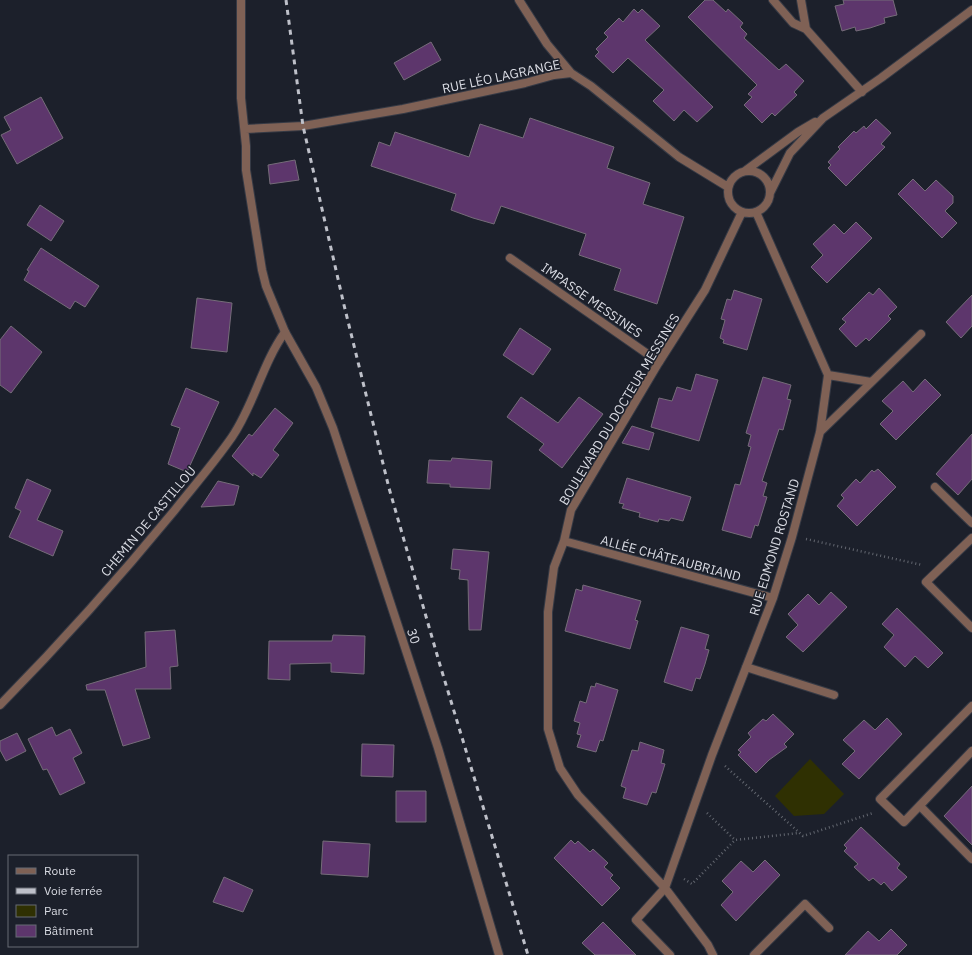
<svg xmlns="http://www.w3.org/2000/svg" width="972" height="955" font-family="'IBM Plex Sans',sans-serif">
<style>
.green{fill:#2f3002}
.building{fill:#5d366c;stroke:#756c79}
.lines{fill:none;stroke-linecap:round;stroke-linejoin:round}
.lane-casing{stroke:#363a45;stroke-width:10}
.street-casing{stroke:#363a45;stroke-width:10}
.path{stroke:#636770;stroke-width:2.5;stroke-dasharray:1 3;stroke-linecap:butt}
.lane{stroke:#7f6155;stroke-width:8}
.street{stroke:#7f6155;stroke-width:8}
.rail{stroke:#bec0c9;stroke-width:3;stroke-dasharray:5 5;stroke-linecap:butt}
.labels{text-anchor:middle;stroke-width:3;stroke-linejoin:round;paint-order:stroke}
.street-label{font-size:13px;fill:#d8dae2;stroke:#1c202b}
</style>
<rect width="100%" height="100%" fill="#1c202b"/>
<!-- green -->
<path class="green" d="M 810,759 L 844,794 L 824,814 L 794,816 L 775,796 Z"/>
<!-- building -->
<path class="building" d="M 705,0 L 713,0 L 726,12 L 728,9 L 743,23 L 740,27 L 747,34 L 744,38 L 779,70 L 786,64 L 804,81 L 794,92 L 797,95 L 775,116 L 772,113 L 762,123 L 744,105 L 752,97 L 748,94 L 757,85 L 688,17 Z
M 843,0 L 893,0 L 897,15 L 884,18 L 885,23 L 870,28 L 856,31 L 855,27 L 842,31 L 835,6 L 844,4 Z
M 634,9 L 638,13 L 642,9 L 660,26 L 645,40 L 713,107 L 697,122 L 684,110 L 674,121 L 653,101 L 664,90 L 628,58 L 613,73 L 595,56 L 599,52 L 596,49 L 608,37 L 604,33 L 619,18 L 623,22 Z
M 431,42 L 441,60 L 404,80 L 394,63 Z
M 41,97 L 63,138 L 17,164 L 1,135 L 11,130 L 4,117 Z
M 530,118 L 614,147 L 607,168 L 650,183 L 643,204 L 684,217 L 657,304 L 614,290 L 621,269 L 579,255 L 586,234 L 501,206 L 494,224 L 473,218 L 451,210 L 456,194 L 371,166 L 379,142 L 390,146 L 395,132 L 469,157 L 480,124 L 523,138 Z
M 876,119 L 891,133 L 881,144 L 885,147 L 846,186 L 828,168 L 831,165 L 828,162 L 840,149 L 838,147 L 854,131 L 856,133 L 864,126 L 866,129 Z
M 295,160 L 299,180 L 270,184 L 268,165 Z
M 913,179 L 925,191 L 936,180 L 953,196 L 953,203 L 945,211 L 957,223 L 942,238 L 898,194 Z
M 40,205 L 64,221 L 51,241 L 27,225 Z
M 856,222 L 872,238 L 827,283 L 811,267 L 823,255 L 813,244 L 834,224 L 844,234 Z
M 41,248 L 99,286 L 85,307 L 75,301 L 70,309 L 24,280 L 29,271 L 27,270 Z
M 879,288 L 897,307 L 888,316 L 891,319 L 869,341 L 866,338 L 856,347 L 839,329 L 846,322 L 842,319 L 869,292 L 873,295 Z
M 734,290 L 762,299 L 747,350 L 723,343 L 724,340 L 720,338 L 725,320 L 721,319 L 727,299 L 731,300 Z
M 972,295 L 972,326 L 961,338 L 946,322 Z
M 197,298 L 232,303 L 227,352 L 191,348 Z
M 11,326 L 42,352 L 11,393 L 0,385 L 0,340 Z
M 520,328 L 551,349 L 533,375 L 503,355 Z
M 696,374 L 718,380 L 699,441 L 651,427 L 659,398 L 672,401 L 677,387 L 691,391 Z
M 763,377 L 791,385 L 787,399 L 791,400 L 783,430 L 779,429 L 762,481 L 767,483 L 763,496 L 767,497 L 758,526 L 755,525 L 751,538 L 722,530 L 735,484 L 740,485 L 751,447 L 748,446 L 751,435 L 746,433 Z
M 925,379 L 941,395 L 896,440 L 880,424 L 893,411 L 882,401 L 903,381 L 913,392 Z
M 186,388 L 219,402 L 187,472 L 168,464 L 180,428 L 171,425 Z
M 521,397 L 558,423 L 579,397 L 603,414 L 562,468 L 539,450 L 544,444 L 507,417 Z
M 275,408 L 293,423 L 273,450 L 279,455 L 261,478 L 253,473 L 253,476 L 232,456 L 249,434 L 252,436 Z
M 632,426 L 654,433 L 649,450 L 622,443 Z
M 972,434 L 972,479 L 958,495 L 936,474 Z
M 452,458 L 492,461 L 490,489 L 450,487 L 450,484 L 427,483 L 429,460 L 451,461 Z
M 878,469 L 896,487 L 857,526 L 837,506 L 844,498 L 841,495 L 856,479 L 860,483 L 872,470 L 874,472 Z
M 627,478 L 691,497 L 683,521 L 671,518 L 669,521 L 659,519 L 658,522 L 639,517 L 640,513 L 622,508 L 624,504 L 619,503 Z
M 27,479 L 51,490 L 37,520 L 63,531 L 53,556 L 9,537 L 21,511 L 15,508 Z
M 218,481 L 239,486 L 234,505 L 201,507 Z
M 453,549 L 489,552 L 481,630 L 469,630 L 468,580 L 459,579 L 460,570 L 451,569 Z
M 583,585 L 641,601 L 635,620 L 638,621 L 630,649 L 565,631 L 576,589 L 582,591 Z
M 831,592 L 847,607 L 803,652 L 786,637 L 798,625 L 788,614 L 808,594 L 819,605 Z
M 897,608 L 943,653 L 928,668 L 915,656 L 905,667 L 884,647 L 894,635 L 882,624 Z
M 681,627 L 709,635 L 705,649 L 709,650 L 705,664 L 700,679 L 696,678 L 692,691 L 664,682 Z
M 175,630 L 178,666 L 170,667 L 171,689 L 135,689 L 150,738 L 123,746 L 105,690 L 87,690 L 86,685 L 146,667 L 145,632 Z
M 333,635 L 365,636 L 364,674 L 331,672 L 331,663 L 290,664 L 290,680 L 268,679 L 269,641 L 332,641 Z
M 596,683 L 618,690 L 603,741 L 600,740 L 596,752 L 577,747 L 581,735 L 577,734 L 580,723 L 574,721 L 580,701 L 586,703 L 591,686 L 595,687 Z
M 773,714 L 794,734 L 784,744 L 787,747 L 769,760 L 756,773 L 738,755 L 741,752 L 738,750 L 751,737 L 748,733 L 763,719 L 766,721 Z
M 887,718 L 902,734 L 859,779 L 842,764 L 855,751 L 843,740 L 864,720 L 875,730 Z
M 52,727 L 56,736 L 70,729 L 82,753 L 73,758 L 85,783 L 60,795 L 47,769 L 43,770 L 28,739 Z
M 17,733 L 26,751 L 6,761 L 0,750 L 0,741 Z
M 640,742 L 664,750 L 661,763 L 665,764 L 656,793 L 652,792 L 647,805 L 623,798 L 626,788 L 621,786 L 632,750 L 638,751 Z
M 362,744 L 394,745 L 393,777 L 361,776 Z
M 972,786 L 972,845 L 944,816 Z
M 396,791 L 426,791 L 426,822 L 396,822 Z
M 861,827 L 900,864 L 897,868 L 907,877 L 892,891 L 884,882 L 881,885 L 873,878 L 869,881 L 854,867 L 858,864 L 844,851 L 847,848 L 844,845 Z
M 571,840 L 575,844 L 578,841 L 590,852 L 593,849 L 608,863 L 604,867 L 613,875 L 610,878 L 620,888 L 602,906 L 554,858 Z
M 323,841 L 370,844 L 368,877 L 321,874 Z
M 765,860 L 780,875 L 736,921 L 721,905 L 733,892 L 722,881 L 741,861 L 753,872 Z
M 224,877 L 253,890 L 243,912 L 213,902 Z
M 603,922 L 636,955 L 595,955 L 582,943 Z
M 891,929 L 907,945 L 897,955 L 845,955 L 868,931 L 879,941 Z"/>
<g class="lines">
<!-- lane casing -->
<g class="lane-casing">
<path id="lane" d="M 510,258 L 659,362
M 935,487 L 972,523
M 972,538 L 926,582 L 972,628
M 0,705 C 61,643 119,578 174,511 C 193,487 214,463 232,437 C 254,405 262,364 285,332
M 972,706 L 880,799 L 904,822 L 972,751
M 920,806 L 972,859
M 665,888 L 636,920 L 670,955
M 754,955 L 805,904 L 829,928"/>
</g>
<!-- street casing -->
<g class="street-casing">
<path id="street" d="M 241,0 L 241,98 L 246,146 L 246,170 L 262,270 L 266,286 L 285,332 L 316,387 L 333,428 L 438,748 L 499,955
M 519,0 L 547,44 L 571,73
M 773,0 L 793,23 L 806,29
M 801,0 L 806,29 L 862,92
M 245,129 L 303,126 L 403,109 L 525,83 L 554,75 L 571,73 L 591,86 L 679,157 L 728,187
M728 192a21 21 0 1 1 42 0a21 21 0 1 1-42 0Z
M 745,171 L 798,132 L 815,122
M 770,193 L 790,153 L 823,118 L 881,78 L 972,10
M 828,375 L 871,382
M 820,432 L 921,334
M 564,541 L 773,598
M 746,667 L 834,695
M 665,888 L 712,755 L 773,598 L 792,537 L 820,432 L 828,375 L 756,212
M 713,955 L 708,945 L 665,888 L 578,795 L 560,768 L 548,729 L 548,612 L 554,567 L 564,541 L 571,510 L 659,362 L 705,290 L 742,212"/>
</g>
<!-- path -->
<path class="path" d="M 806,539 L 922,565
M 725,766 L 803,836 L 873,813
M 707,813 L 735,840 L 799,833
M 684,879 L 692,884 L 735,840"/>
<!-- lane -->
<use href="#lane" class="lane"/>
<!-- street -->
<use href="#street" class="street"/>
<!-- rail -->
<path class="rail" d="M 286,0 L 303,126 L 344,305 L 389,488 L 440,665 L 528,955"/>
</g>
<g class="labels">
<!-- street labels -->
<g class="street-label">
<text transform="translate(501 76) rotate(-12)" y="5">RUE LÉO LAGRANGE</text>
<text transform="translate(592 300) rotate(35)" y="5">IMPASSE MESSINES</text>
<text transform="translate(619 409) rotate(-59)" y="5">BOULEVARD DU DOCTEUR MESSINES</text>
<text transform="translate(148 521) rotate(-50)" y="5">CHEMIN DE CASTILLOU</text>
<text transform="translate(774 547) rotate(-73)" y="5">RUE EDMOND ROSTAND</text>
<text transform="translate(671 558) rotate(15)" y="5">ALLÉE CHÂTEAUBRIAND</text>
<text transform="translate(414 636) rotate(72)" y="5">30</text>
</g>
</g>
<!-- legend -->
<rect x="8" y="855" width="130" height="92" fill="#1c202b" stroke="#676a74"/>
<rect x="16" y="868" width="20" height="6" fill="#7f6155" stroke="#676a74"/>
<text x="44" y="875" font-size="12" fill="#d8dae2">Route</text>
<rect x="16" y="888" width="20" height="6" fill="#bec0c9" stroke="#676a74"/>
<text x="44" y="895" font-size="12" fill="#d8dae2">Voie ferrée</text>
<rect x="16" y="905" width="20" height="12" fill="#2f3002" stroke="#676a74"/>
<text x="44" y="915" font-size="12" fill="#d8dae2">Parc</text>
<rect x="16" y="925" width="20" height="12" fill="#5d366c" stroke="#676a74"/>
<text x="44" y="935" font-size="12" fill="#d8dae2">Bâtiment</text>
</svg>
